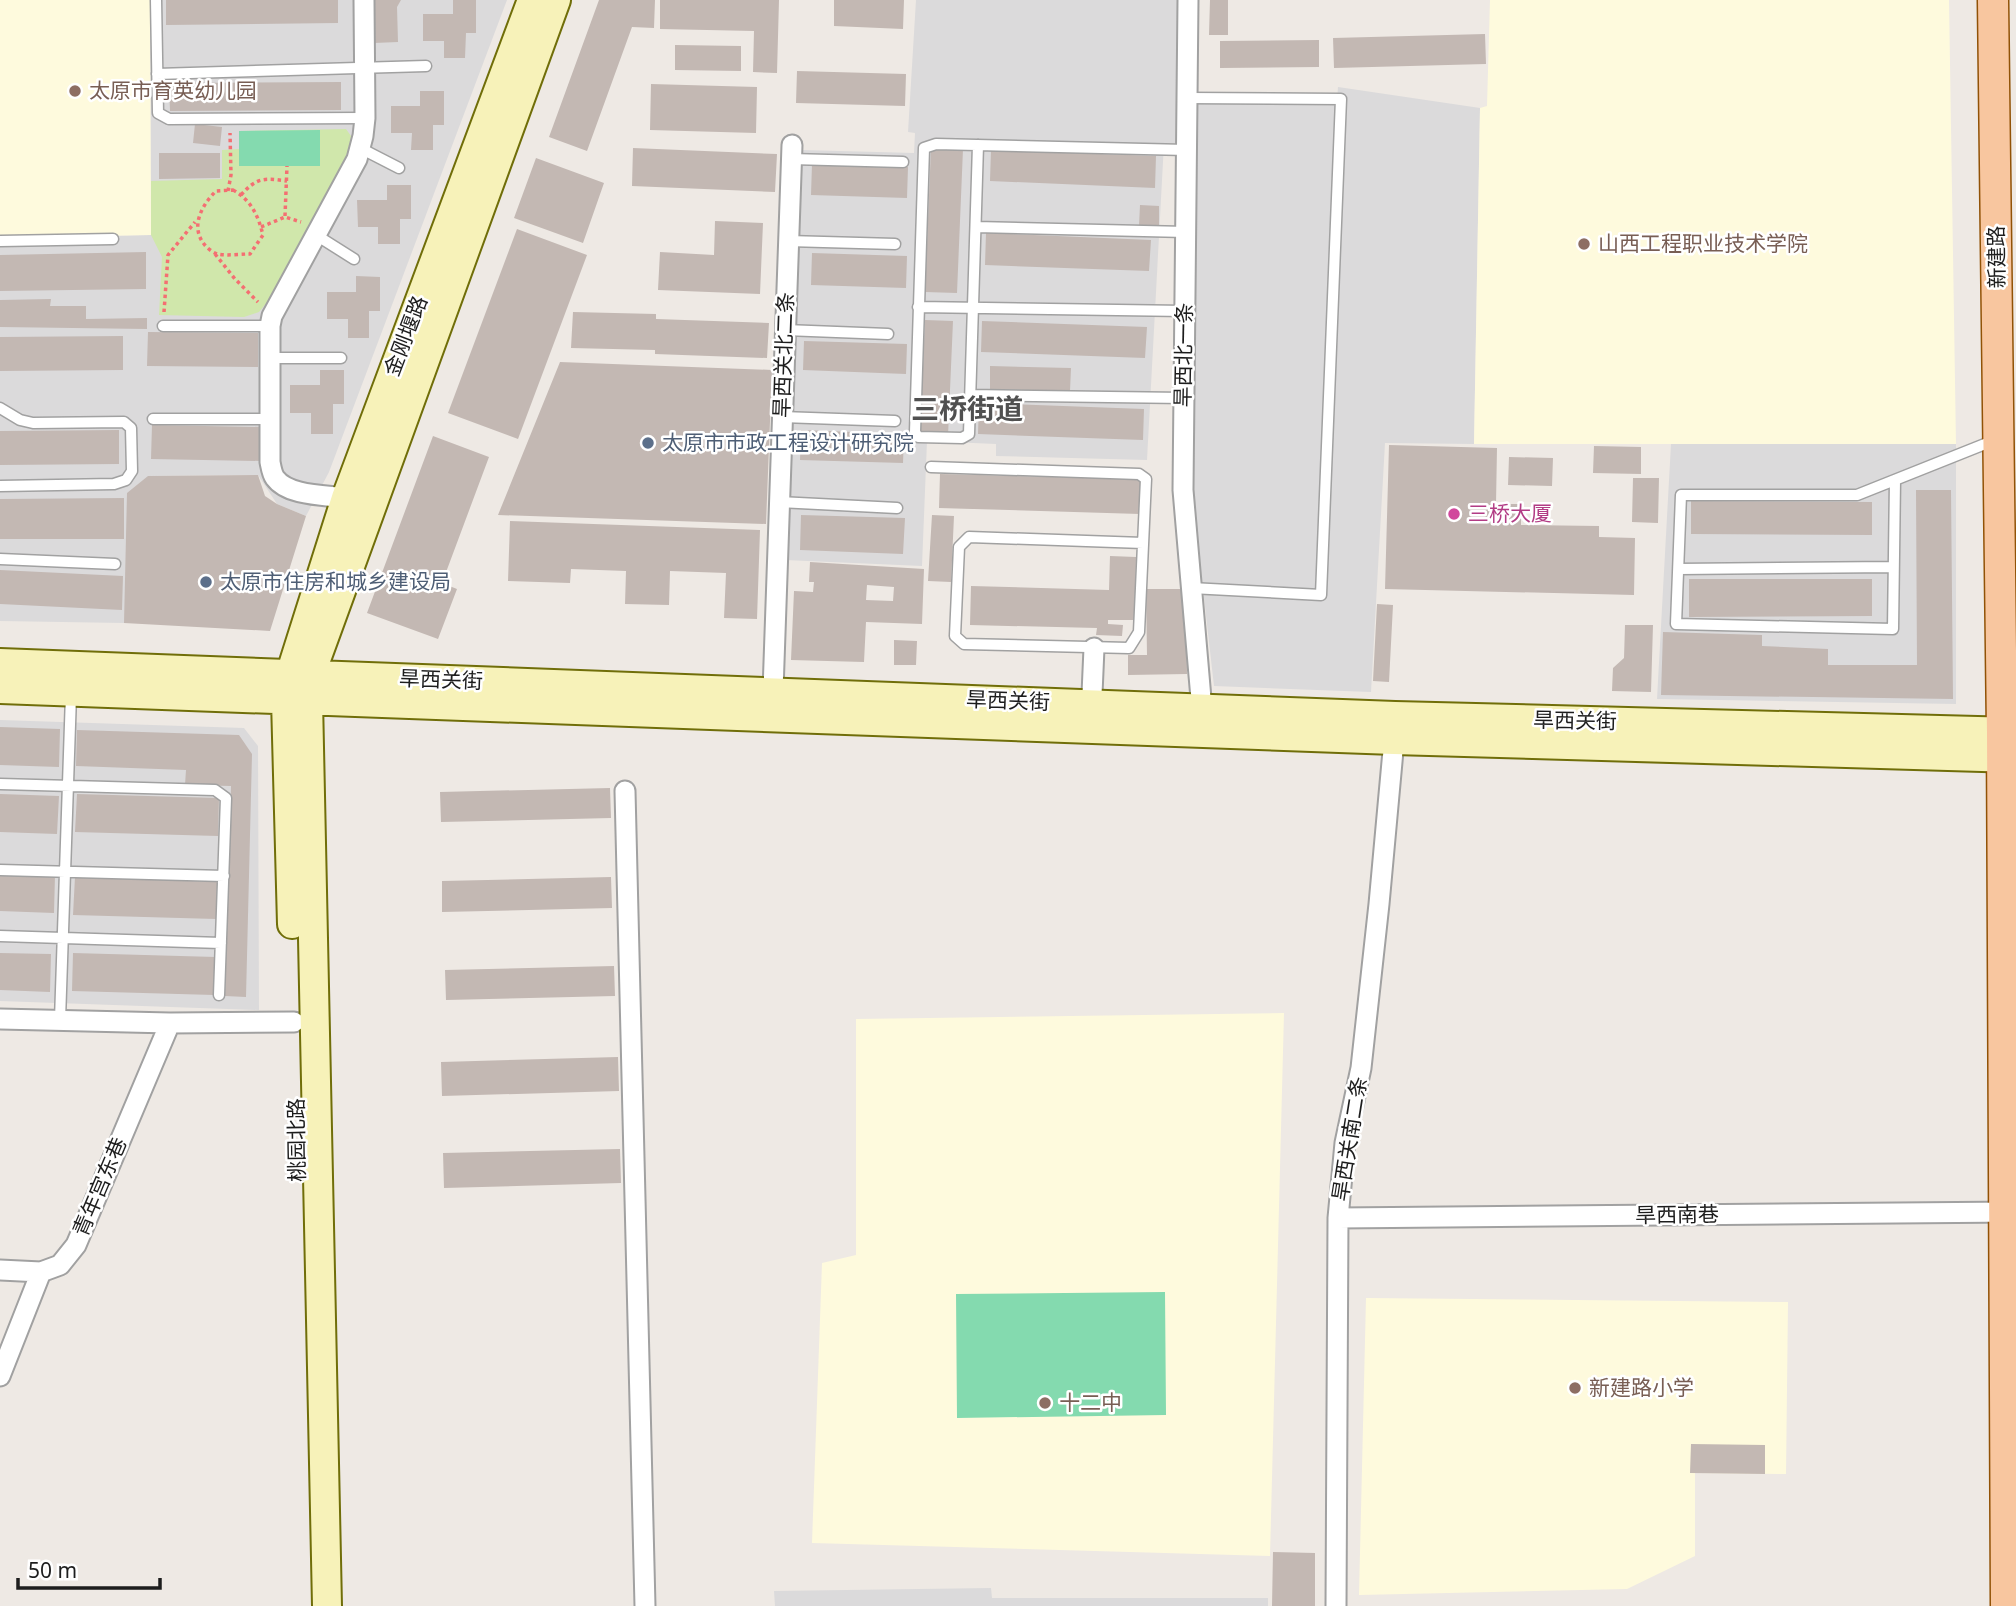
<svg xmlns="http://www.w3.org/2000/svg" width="2016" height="1606" font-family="'Noto Sans','Noto Sans SC',sans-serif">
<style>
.residential{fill:#dbdadb}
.education{fill:#fefadd}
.garden{fill:#d0e7ab}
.pitch{fill:#84daaf}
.building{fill:#c3b8b3;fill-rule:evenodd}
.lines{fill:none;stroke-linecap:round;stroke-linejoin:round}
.service-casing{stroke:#a1a1a1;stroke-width:13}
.minor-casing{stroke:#a1a1a1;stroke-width:23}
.secondary-casing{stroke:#706e09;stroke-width:32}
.primary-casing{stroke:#915206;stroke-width:33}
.path{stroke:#f46f72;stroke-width:3.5;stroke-dasharray:3.5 3.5;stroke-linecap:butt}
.service{stroke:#fff;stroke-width:10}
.minor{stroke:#fff;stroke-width:19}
.secondary{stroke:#f7f2b9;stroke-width:28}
.primary{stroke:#f8c69f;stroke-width:30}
.education-dot{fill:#8d6e63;stroke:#fff;stroke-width:2.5}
.service-dot{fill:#5c6f8a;stroke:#fff;stroke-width:2.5}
.hotel-dot{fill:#d1479c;stroke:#fff;stroke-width:2.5}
.labels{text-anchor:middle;stroke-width:5;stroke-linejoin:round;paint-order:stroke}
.education-label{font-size:21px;fill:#785e54;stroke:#fff;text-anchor:start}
.street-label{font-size:21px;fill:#1d1d1d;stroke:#fff}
.service-label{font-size:21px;fill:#4e5e75;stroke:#fff;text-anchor:start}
.hotel-label{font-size:21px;fill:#b23c85;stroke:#fff;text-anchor:start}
.district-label{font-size:28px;font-weight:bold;fill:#505050;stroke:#fff}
</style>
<rect width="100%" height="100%" fill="#eee9e4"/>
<!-- residential -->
<path class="residential" d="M 150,0 L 507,0 L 329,472 L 306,516 L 277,504 L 258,475 L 148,476 L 124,623 L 0,621 L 0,238 L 151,235 Z
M 916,0 L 1181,0 L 1175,143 L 1164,143 L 1147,460 L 996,456 L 996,444 L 927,441 L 922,566 L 785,560 L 802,150 L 914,153 L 915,133 L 908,132 Z
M 1338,87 L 1480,108 L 1474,444 L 1385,443 L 1371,692 L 1214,686 L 1193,501 L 1196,101 L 1337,101 Z
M 1671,444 L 1956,444 L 1956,704 L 1657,699 Z
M 0,720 L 244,728 L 258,746 L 259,1010 L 0,1001 Z
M 991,1588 L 992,1598 L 1268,1598 L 1268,1606 L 775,1606 L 774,1591 Z"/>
<!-- education -->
<path class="education" d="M 0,0 L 150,0 L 151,235 L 0,238 Z
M 1490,0 L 1949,0 L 1956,444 L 1474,444 L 1480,108 L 1487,106 Z
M 1284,1013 L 1270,1556 L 812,1543 L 822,1263 L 856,1255 L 856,1019 Z
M 1366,1298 L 1788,1302 L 1786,1474 L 1695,1473 L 1695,1556 L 1627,1589 L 1359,1595 Z"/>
<!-- garden -->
<path class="garden" d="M 346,129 L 351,136 L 349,150 L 340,169 L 273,295 L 259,312 L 244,317 L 159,315 L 162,257 L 151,235 L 151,181 L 222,179 L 222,150 L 239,149 L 239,131 Z"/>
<!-- pitch -->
<path class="pitch" d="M 320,130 L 320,166 L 239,166 L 239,131 Z
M 1165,1292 L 1166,1415 L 957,1418 L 956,1294 Z"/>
<!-- building -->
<path class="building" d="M 166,0 L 338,0 L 338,23 L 166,25 Z
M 372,0 L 401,0 L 397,7 L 398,42 L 374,43 Z
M 453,0 L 476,0 L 476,33 L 466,33 L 465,58 L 444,58 L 444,41 L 423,41 L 423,14 L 453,14 Z
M 599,0 L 655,0 L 654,28 L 632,27 L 587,151 L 549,137 Z
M 660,0 L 779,0 L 777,73 L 753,72 L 754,31 L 660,29 Z
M 834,0 L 904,0 L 903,29 L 834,26 Z
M 1210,0 L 1228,0 L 1228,35 L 1209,35 Z
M 1485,34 L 1486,64 L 1334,68 L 1333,38 Z
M 1319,40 L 1319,67 L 1220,68 L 1220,41 Z
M 675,45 L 741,46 L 741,71 L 675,70 Z
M 797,71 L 906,74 L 905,106 L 796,103 Z
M 341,82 L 341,110 L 170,111 L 169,83 Z
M 651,84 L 757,87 L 756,133 L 650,130 Z
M 420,91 L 444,91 L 444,125 L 433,125 L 433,150 L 411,150 L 412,133 L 391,133 L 391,106 L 420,106 Z
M 195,124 L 222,127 L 220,146 L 193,143 Z
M 633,148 L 777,154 L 775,192 L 632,186 Z
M 931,148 L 963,149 L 957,293 L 925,292 Z
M 991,150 L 1156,156 L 1155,188 L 990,181 Z
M 159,153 L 220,153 L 220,178 L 159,179 Z
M 536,158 L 604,183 L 583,243 L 514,218 Z
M 812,164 L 908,167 L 907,198 L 811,195 Z
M 387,185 L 411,185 L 411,219 L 400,219 L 400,244 L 378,244 L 378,227 L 358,227 L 357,200 L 387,200 Z
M 1140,205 L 1159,206 L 1159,227 L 1139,226 Z
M 715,221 L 763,223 L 760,294 L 658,290 L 660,252 L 714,255 Z
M 517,229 L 587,255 L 518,439 L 448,413 Z
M 986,233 L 1151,240 L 1149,271 L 985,265 Z
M 146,252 L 146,289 L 0,291 L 0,255 Z
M 812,253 L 907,256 L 906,288 L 811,285 Z
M 356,276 L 380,277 L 380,311 L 369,311 L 369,338 L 348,338 L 348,319 L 327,319 L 327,292 L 356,292 Z
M 51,299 L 50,306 L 86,306 L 86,319 L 147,318 L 147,329 L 0,327 L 0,300 Z
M 573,312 L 656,314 L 656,319 L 769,323 L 767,358 L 655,354 L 655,350 L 571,348 Z
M 925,320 L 953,321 L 948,436 L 920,435 Z
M 982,321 L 1147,327 L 1145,358 L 981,352 Z
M 148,332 L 258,333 L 258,367 L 147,366 Z
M 123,336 L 123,370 L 0,371 L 0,337 Z
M 804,341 L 907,344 L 906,374 L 803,370 Z
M 560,362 L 772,370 L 766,524 L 498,515 Z
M 990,366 L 1071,368 L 1070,391 L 990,389 Z
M 320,370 L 344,370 L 344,404 L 333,404 L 333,434 L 311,434 L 311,413 L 290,413 L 290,385 L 320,385 Z
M 979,403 L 1144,409 L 1143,440 L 978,434 Z
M 152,425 L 262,427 L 262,461 L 151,459 Z
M 119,430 L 119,464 L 0,465 L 0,431 Z
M 801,430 L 904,434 L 903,463 L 800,460 Z
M 433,436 L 489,457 L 442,583 L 457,589 L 438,639 L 367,613 Z
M 1389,445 L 1497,448 L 1496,504 L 1521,504 L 1521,525 L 1599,526 L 1599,537 L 1635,538 L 1634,595 L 1385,589 Z
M 1594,446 L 1641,447 L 1641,474 L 1593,473 Z
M 1509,457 L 1553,458 L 1552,486 L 1508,485 Z
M 940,474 L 1141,479 L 1140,514 L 939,508 Z
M 258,475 L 265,496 L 277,504 L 306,516 L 270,631 L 124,623 L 127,493 L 148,476 Z
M 1633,478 L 1659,478 L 1658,523 L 1632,522 Z
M 1916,490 L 1951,490 L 1953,699 L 1661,695 L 1663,632 L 1762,635 L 1762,646 L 1828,649 L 1828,665 L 1917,665 Z
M 124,498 L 124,539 L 0,539 L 0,499 Z
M 1691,501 L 1872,502 L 1872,535 L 1691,534 Z
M 801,515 L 905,518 L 903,554 L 800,550 Z
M 932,515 L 954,516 L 951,582 L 928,581 Z
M 510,521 L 760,530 L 757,619 L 724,618 L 726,573 L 670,571 L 669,605 L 625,604 L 626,571 L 571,569 L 570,583 L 508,581 Z
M 1110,556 L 1136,557 L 1135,620 L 1108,620 L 1108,624 L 1123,625 L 1122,636 L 1096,635 L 1097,628 L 970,625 L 971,586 L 1109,590 Z
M 810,562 L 924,569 L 922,624 L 866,622 L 864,662 L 791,660 L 794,591 L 813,592 L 814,582 L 809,582 ZM 867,585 L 894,587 L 893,601 L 866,600 Z
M 0,570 L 123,576 L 122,610 L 0,604 Z
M 1689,579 L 1872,579 L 1872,616 L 1689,617 Z
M 1146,589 L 1186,589 L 1187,674 L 1128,675 L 1128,655 L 1147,655 Z
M 1377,604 L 1393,605 L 1389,682 L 1373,681 Z
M 1625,625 L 1653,625 L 1651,692 L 1612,691 L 1613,668 L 1624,658 Z
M 894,640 L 917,641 L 916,665 L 894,665 Z
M 0,727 L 60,729 L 59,767 L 0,765 Z
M 77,730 L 239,735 L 252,754 L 246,997 L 225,996 L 231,786 L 185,785 L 186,770 L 76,766 Z
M 610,788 L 611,818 L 441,822 L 440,792 Z
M 0,794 L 59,796 L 57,834 L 0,832 Z
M 77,794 L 219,798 L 218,836 L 75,832 Z
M 0,874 L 55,875 L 54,913 L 0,911 Z
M 75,877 L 217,882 L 216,919 L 73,915 Z
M 611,877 L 612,908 L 442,912 L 442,881 Z
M 0,953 L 51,954 L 50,992 L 0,990 Z
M 73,953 L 216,957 L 214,995 L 72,991 Z
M 614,966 L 615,996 L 446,1000 L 445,970 Z
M 618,1057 L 619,1091 L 442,1096 L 441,1062 Z
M 620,1149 L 621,1183 L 444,1188 L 443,1153 Z
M 1691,1444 L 1765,1445 L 1765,1474 L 1690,1473 Z
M 1273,1552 L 1315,1553 L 1315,1606 L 1272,1606 Z"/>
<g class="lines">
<!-- service casing -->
<g class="service-casing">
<path id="service" d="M 156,0 L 158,113 L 169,119 L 365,118
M 157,74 L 426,66
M 1187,98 L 1341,99 L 1321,595 L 1191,588
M 978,145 L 969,434 L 962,438 L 918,437 L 915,432 L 924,148 L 936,144 L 1187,150
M 360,148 L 399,168
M 791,159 L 903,162
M 976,227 L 1186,232
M 316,235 L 354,259
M 0,241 L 113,239
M 788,241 L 895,244
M 918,307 L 1185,311
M 163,326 L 270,326
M 785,330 L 888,334
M 270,358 L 341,358
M 971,395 L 1184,398
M 0,408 L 20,420 L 33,423 L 124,422 L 131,428 L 132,471 L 126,480 L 114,484 L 0,486
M 782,417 L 895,421
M 153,419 L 270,419
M 931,467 L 1139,474 L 1146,479 L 1139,632 L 1129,648 L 964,644 L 955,636 L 959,547 L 969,537 L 1143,543
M 1895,480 L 1893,629 L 1676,624 L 1681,495 L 1857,495 L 1995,440
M 779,502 L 897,508
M 0,559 L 115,564
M 1679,569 L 1893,567
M 0,784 L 215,790 L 226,798 L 219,995
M 0,870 L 224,876
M 0,936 L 221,943
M 60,1020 L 71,695"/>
</g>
<!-- minor casing -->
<g class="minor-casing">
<path id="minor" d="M 1188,0 L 1183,490 L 1202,710
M 346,498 C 325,495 288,496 275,478 C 272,474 271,467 270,462 L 270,326 L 272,316 L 357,159 L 363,136 L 365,118 L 364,0
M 773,691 L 792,145
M 1091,717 L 1094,648
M 625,791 L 645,1606
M 0,1019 L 170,1023 L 294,1022
M 1338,1218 L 2015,1212
M 0,1270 L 41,1272
M 0,1376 L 41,1272 L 60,1265 L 76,1245 L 170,1023
M 1336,1606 L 1338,1218 L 1345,1143 L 1361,1068 L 1379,904 L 1395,729"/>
</g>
<!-- secondary casing -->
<g class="secondary-casing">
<path id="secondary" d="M 0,663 L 1395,716 L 2016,732
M 0,689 L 1394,740 L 2016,758
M 292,924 L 286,700 L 290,675 L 346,498 L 532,0
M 327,1606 L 308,700 L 310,676 L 556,0"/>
</g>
<!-- primary casing -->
<g class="primary-casing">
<path id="primary" d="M 1993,0 L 2002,732 L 2006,1606"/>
</g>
<!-- path -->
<path class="path" d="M 233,190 C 251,200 258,215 263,235 L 250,254 C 240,254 227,256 217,254 C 212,252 207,248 204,244 C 190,226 202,205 216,191 Z
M 228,191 L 231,175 L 230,133
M 241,195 C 257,177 264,178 287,181
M 285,216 L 287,166
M 261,227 L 285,217 L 301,222
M 215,254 L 235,279 L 258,302
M 164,312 L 168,255 L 195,222"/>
<!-- service -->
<use href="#service" class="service"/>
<!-- minor -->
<use href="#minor" class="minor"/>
<!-- secondary -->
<use href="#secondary" class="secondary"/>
<!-- primary -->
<use href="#primary" class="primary"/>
</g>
<!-- markers -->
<g class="education-dot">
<circle cx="75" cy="91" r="7"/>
<circle cx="1584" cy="244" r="7"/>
<circle cx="1575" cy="1388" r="7"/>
<circle cx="1045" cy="1403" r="7"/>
</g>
<g class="service-dot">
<circle cx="648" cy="443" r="7"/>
<circle cx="206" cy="582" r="7"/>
</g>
<circle class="hotel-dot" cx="1454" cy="514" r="7"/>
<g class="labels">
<!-- education labels -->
<g class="education-label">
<text x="89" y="98">太原市育英幼儿园</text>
<text x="1598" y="251">山西工程职业技术学院</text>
<text x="1589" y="1395">新建路小学</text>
<text x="1059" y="1410">十二中</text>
</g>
<!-- street labels -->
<g class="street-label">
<text transform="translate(1997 257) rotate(-91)" y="7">新建路</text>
<text transform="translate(406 336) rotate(-69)" y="7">金刚堰路</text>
<text transform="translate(784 355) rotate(-88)" y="7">旱西关北二条</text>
<text transform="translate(1184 355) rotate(-89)" y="7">旱西北一条</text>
<text transform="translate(441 680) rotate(2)" y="7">旱西关街</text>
<text transform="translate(1008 701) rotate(2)" y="7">旱西关街</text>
<text transform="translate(1575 721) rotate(1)" y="7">旱西关街</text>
<text transform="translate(1350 1139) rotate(-81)" y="7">旱西关南二条</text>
<text transform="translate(297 1140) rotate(-91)" y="7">桃园北路</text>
<text transform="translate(100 1187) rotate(-67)" y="7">青年宫东巷</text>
<text transform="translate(1677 1215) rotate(-1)" y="7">旱西南巷</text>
</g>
<!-- service labels -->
<g class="service-label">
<text x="662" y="450">太原市市政工程设计研究院</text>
<text x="220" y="589">太原市住房和城乡建设局</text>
</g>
<!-- hotel labels -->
<g class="hotel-label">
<text x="1468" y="521">三桥大厦</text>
</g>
<!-- district labels -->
<g class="district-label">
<text x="967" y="419">三桥街道</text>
</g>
</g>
<!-- scale -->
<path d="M18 1578v10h142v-10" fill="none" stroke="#1d1d1d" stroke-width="3.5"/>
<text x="28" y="1578" font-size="21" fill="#1d1d1d" stroke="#ffffff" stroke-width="5" paint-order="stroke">50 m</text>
</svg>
